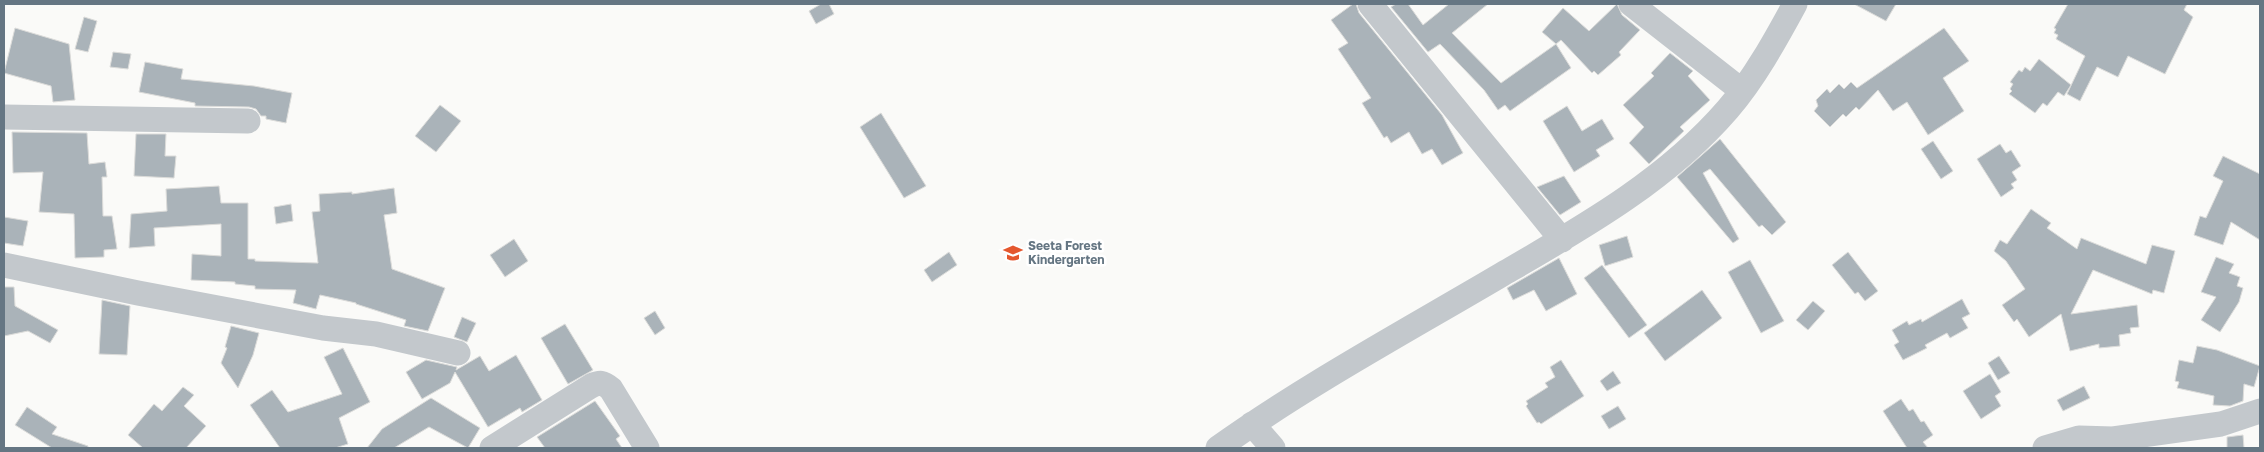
<svg xmlns="http://www.w3.org/2000/svg" width="2264" height="452" font-family="'Golos Text',sans-serif">
<style>
.building{fill:#aab3b9;stroke:#dcdcda}
.lines{fill:none;stroke-linecap:round;stroke-linejoin:round}
.minor{stroke:#c3c8cc;stroke-width:25}
.labels{text-anchor:middle;stroke-width:5;stroke-linejoin:round;paint-order:stroke}
.poi-label{font-size:12px;font-weight:bold;fill:#657683;stroke:#fff;text-anchor:start}
</style>
<rect width="100%" height="100%" fill="#fafaf8"/>
<!-- building -->
<path class="building" d="M 821,4 L 829,4 L 834,14 L 816,24 L 809,11 Z
M 1353,4 L 1356,4 L 1359,13 L 1442,115 L 1463,153 L 1442,165 L 1432,149 L 1422,154 L 1409,132 L 1391,143 L 1387,136 L 1384,138 L 1362,103 L 1371,98 L 1338,49 L 1348,43 L 1331,20 Z
M 1396,4 L 1408,4 L 1423,25 L 1449,4 L 1488,4 L 1452,33 L 1501,83 L 1556,44 L 1542,32 L 1563,8 L 1589,31 L 1617,4 L 1622,15 L 1640,30 L 1619,52 L 1621,55 L 1598,75 L 1594,71 L 1592,73 L 1561,40 L 1556,44 L 1571,68 L 1510,111 L 1505,105 L 1498,110 L 1484,90 L 1440,44 L 1428,52 L 1391,7 Z
M 1854,4 L 1896,4 L 1886,21 Z
M 2068,4 L 2187,4 L 2184,10 L 2193,17 L 2165,74 L 2128,56 L 2118,77 L 2097,67 L 2080,101 L 2067,94 L 2085,56 L 2056,39 L 2058,35 L 2054,33 L 2056,29 L 2054,28 Z
M 84,17 L 97,21 L 88,52 L 75,49 Z
M 15,28 L 69,44 L 75,100 L 53,102 L 51,86 L 4,73 Z
M 1944,28 L 1969,61 L 1943,78 L 1964,111 L 1928,135 L 1907,102 L 1893,111 L 1878,90 L 1859,110 L 1856,107 L 1846,117 L 1843,114 L 1830,127 L 1814,111 L 1818,106 L 1816,100 L 1827,89 L 1830,93 L 1839,84 L 1844,89 L 1851,82 L 1857,88 Z
M 113,52 L 131,54 L 128,69 L 110,67 Z
M 1670,53 L 1693,71 L 1688,76 L 1710,100 L 1680,127 L 1684,131 L 1649,164 L 1629,143 L 1644,127 L 1623,105 L 1654,76 L 1651,73 Z
M 2039,59 L 2071,85 L 2064,96 L 2058,92 L 2047,106 L 2043,103 L 2035,113 L 2009,94 L 2012,91 L 2010,89 L 2013,84 L 2010,82 L 2019,70 L 2022,72 L 2025,67 L 2030,71 Z
M 145,62 L 183,69 L 181,79 L 254,86 L 292,93 L 286,123 L 266,119 L 266,116 L 261,116 L 256,109 L 249,107 L 195,106 L 195,103 L 139,92 Z
M 440,105 L 461,121 L 436,152 L 415,136 Z
M 1567,106 L 1582,131 L 1602,119 L 1614,139 L 1596,150 L 1600,156 L 1574,172 L 1543,121 Z
M 881,113 L 926,186 L 904,198 L 860,127 Z
M 12,132 L 87,133 L 89,164 L 105,162 L 107,177 L 102,177 L 103,216 L 112,216 L 117,249 L 104,250 L 104,257 L 75,258 L 74,214 L 39,212 L 43,172 L 13,173 Z
M 136,134 L 166,134 L 165,156 L 176,156 L 174,178 L 134,176 Z
M 1720,139 L 1786,222 L 1772,235 L 1762,225 L 1759,227 L 1710,169 L 1703,173 L 1739,239 L 1733,243 L 1677,177 Z
M 1933,141 L 1953,171 L 1941,179 L 1921,149 Z
M 2000,144 L 2006,153 L 2011,150 L 2021,166 L 2012,172 L 2017,180 L 2011,184 L 2014,188 L 2001,197 L 1977,159 Z
M 2223,156 L 2260,174 L 2260,240 L 2231,222 L 2223,245 L 2194,235 L 2200,216 L 2206,218 L 2223,181 L 2213,176 Z
M 1564,176 L 1581,202 L 1560,215 L 1537,187 Z
M 219,186 L 221,203 L 248,203 L 248,259 L 255,259 L 255,261 L 318,263 L 312,212 L 320,211 L 319,194 L 352,192 L 352,194 L 394,188 L 397,213 L 384,215 L 392,269 L 445,288 L 428,331 L 404,326 L 406,320 L 356,304 L 356,303 L 320,295 L 316,309 L 293,303 L 296,290 L 255,289 L 255,286 L 235,284 L 235,282 L 191,280 L 192,254 L 221,256 L 221,224 L 154,228 L 155,246 L 129,248 L 131,214 L 167,211 L 166,189 Z
M 291,204 L 293,221 L 276,224 L 274,207 Z
M 2031,209 L 2051,223 L 2047,228 L 2077,249 L 2081,238 L 2146,264 L 2152,245 L 2175,251 L 2164,293 L 2153,290 L 2152,294 L 2093,270 L 2071,314 L 2137,305 L 2139,327 L 2130,328 L 2131,333 L 2119,335 L 2120,346 L 2099,348 L 2099,344 L 2070,351 L 2061,314 L 2029,337 L 2017,319 L 2014,322 L 2002,305 L 2025,289 L 2006,261 L 1994,251 L 2000,240 L 2007,244 Z
M 4,217 L 28,221 L 23,246 L 4,243 Z
M 1627,236 L 1633,257 L 1605,266 L 1599,245 Z
M 514,239 L 528,261 L 505,277 L 490,255 Z
M 949,252 L 957,265 L 932,282 L 924,270 Z
M 1848,252 L 1878,291 L 1865,301 L 1858,292 L 1855,294 L 1832,265 Z
M 2216,257 L 2234,264 L 2229,273 L 2240,277 L 2237,286 L 2243,288 L 2239,302 L 2220,332 L 2201,320 L 2216,297 L 2201,292 Z
M 1559,258 L 1577,294 L 1546,311 L 1534,290 L 1513,300 L 1507,288 Z
M 1750,260 L 1784,321 L 1761,333 L 1728,272 Z
M 1602,265 L 1647,325 L 1629,338 L 1584,278 Z
M 4,287 L 14,287 L 15,306 L 58,330 L 50,343 L 28,331 L 4,336 Z
M 1702,290 L 1722,318 L 1665,361 L 1644,333 Z
M 1962,299 L 1970,314 L 1962,318 L 1968,328 L 1950,338 L 1947,333 L 1925,345 L 1927,348 L 1903,360 L 1894,345 L 1899,342 L 1892,330 L 1907,321 L 1909,325 L 1921,319 L 1922,322 Z
M 102,300 L 130,306 L 127,355 L 99,354 Z
M 1813,301 L 1825,311 L 1808,330 L 1796,320 Z
M 655,311 L 665,328 L 655,335 L 644,318 Z
M 462,317 L 476,323 L 467,342 L 454,337 Z
M 565,324 L 593,370 L 568,384 L 541,338 Z
M 231,326 L 259,333 L 253,355 L 238,388 L 221,363 L 227,348 L 225,347 Z
M 2197,346 L 2217,350 L 2260,366 L 2254,387 L 2244,384 L 2243,401 L 2230,406 L 2213,405 L 2214,396 L 2177,388 L 2179,382 L 2175,381 L 2179,360 L 2193,363 Z
M 343,348 L 370,402 L 339,418 L 348,444 L 335,448 L 280,448 L 250,405 L 272,390 L 288,412 L 342,394 L 324,357 Z
M 516,355 L 542,400 L 522,412 L 520,408 L 488,427 L 455,372 L 450,383 L 422,399 L 406,372 L 426,360 L 457,367 L 456,370 L 480,356 L 489,371 Z
M 1999,356 L 2010,373 L 1998,380 L 1988,363 Z
M 1561,360 L 1584,396 L 1541,424 L 1539,422 L 1537,423 L 1526,406 L 1528,404 L 1526,401 L 1548,387 L 1545,383 L 1555,377 L 1550,367 Z
M 1613,371 L 1621,383 L 1607,391 L 1600,381 Z
M 1990,374 L 2001,392 L 1995,396 L 2001,406 L 1981,419 L 1963,391 Z
M 2084,386 L 2090,398 L 2063,411 L 2057,400 Z
M 183,387 L 194,395 L 184,406 L 206,426 L 186,448 L 143,448 L 128,435 L 154,404 L 162,411 Z
M 431,398 L 480,428 L 468,448 L 429,427 L 394,448 L 367,448 L 382,429 Z
M 1901,399 L 1909,411 L 1913,409 L 1921,422 L 1924,421 L 1933,435 L 1923,442 L 1928,448 L 1907,448 L 1883,411 Z
M 595,401 L 620,436 L 616,439 L 622,448 L 545,448 L 537,437 Z
M 1618,406 L 1626,419 L 1609,429 L 1601,416 Z
M 27,407 L 57,427 L 52,434 L 88,446 L 88,448 L 52,448 L 15,425 Z
M 2243,435 L 2244,448 L 2227,448 L 2227,437 Z"/>
<g class="lines">
<!-- minor -->
<path class="minor" d="M 1370,4 L 1562,240
M 1631,4 L 1741,90
M 4,117 L 248,121
M 4,265 L 138,293 L 323,328 L 376,334 L 458,353
M 1252,424 L 1273,448
M 492,448 L 591,386 C 600,382 603,382 611,389 L 647,448
M 1218,448 C 1308,384 1406,331 1501,275 C 1582,228 1666,181 1728,109 C 1754,79 1776,39 1795,4
M 2045,448 L 2079,438 L 2113,439 L 2221,424 L 2260,411"/>
</g>
<!-- icons -->
<defs>
<g id="school-bare" transform="scale(1.5)"><path d="M0-5L7-2L0 1L-7-2ZM-4 1L0 2.5L4 1V4Q0 6-4 4Z" fill="#e4572e" stroke="#fff" stroke-width="2.5" paint-order="stroke"/></g>
</defs>
<g fill-rule="evenodd">
<use href="#school-bare" x="1013" y="253"/>
</g>
<g class="labels">
<!-- poi labels -->
<g class="poi-label">
<text x="1028" y="250">Seeta Forest<tspan x="1028" dy="14">Kindergarten</tspan></text>
</g>
</g>
<!-- border -->
<rect width="2264" height="452" fill="none" stroke="#657683" stroke-width="10"/>
</svg>
